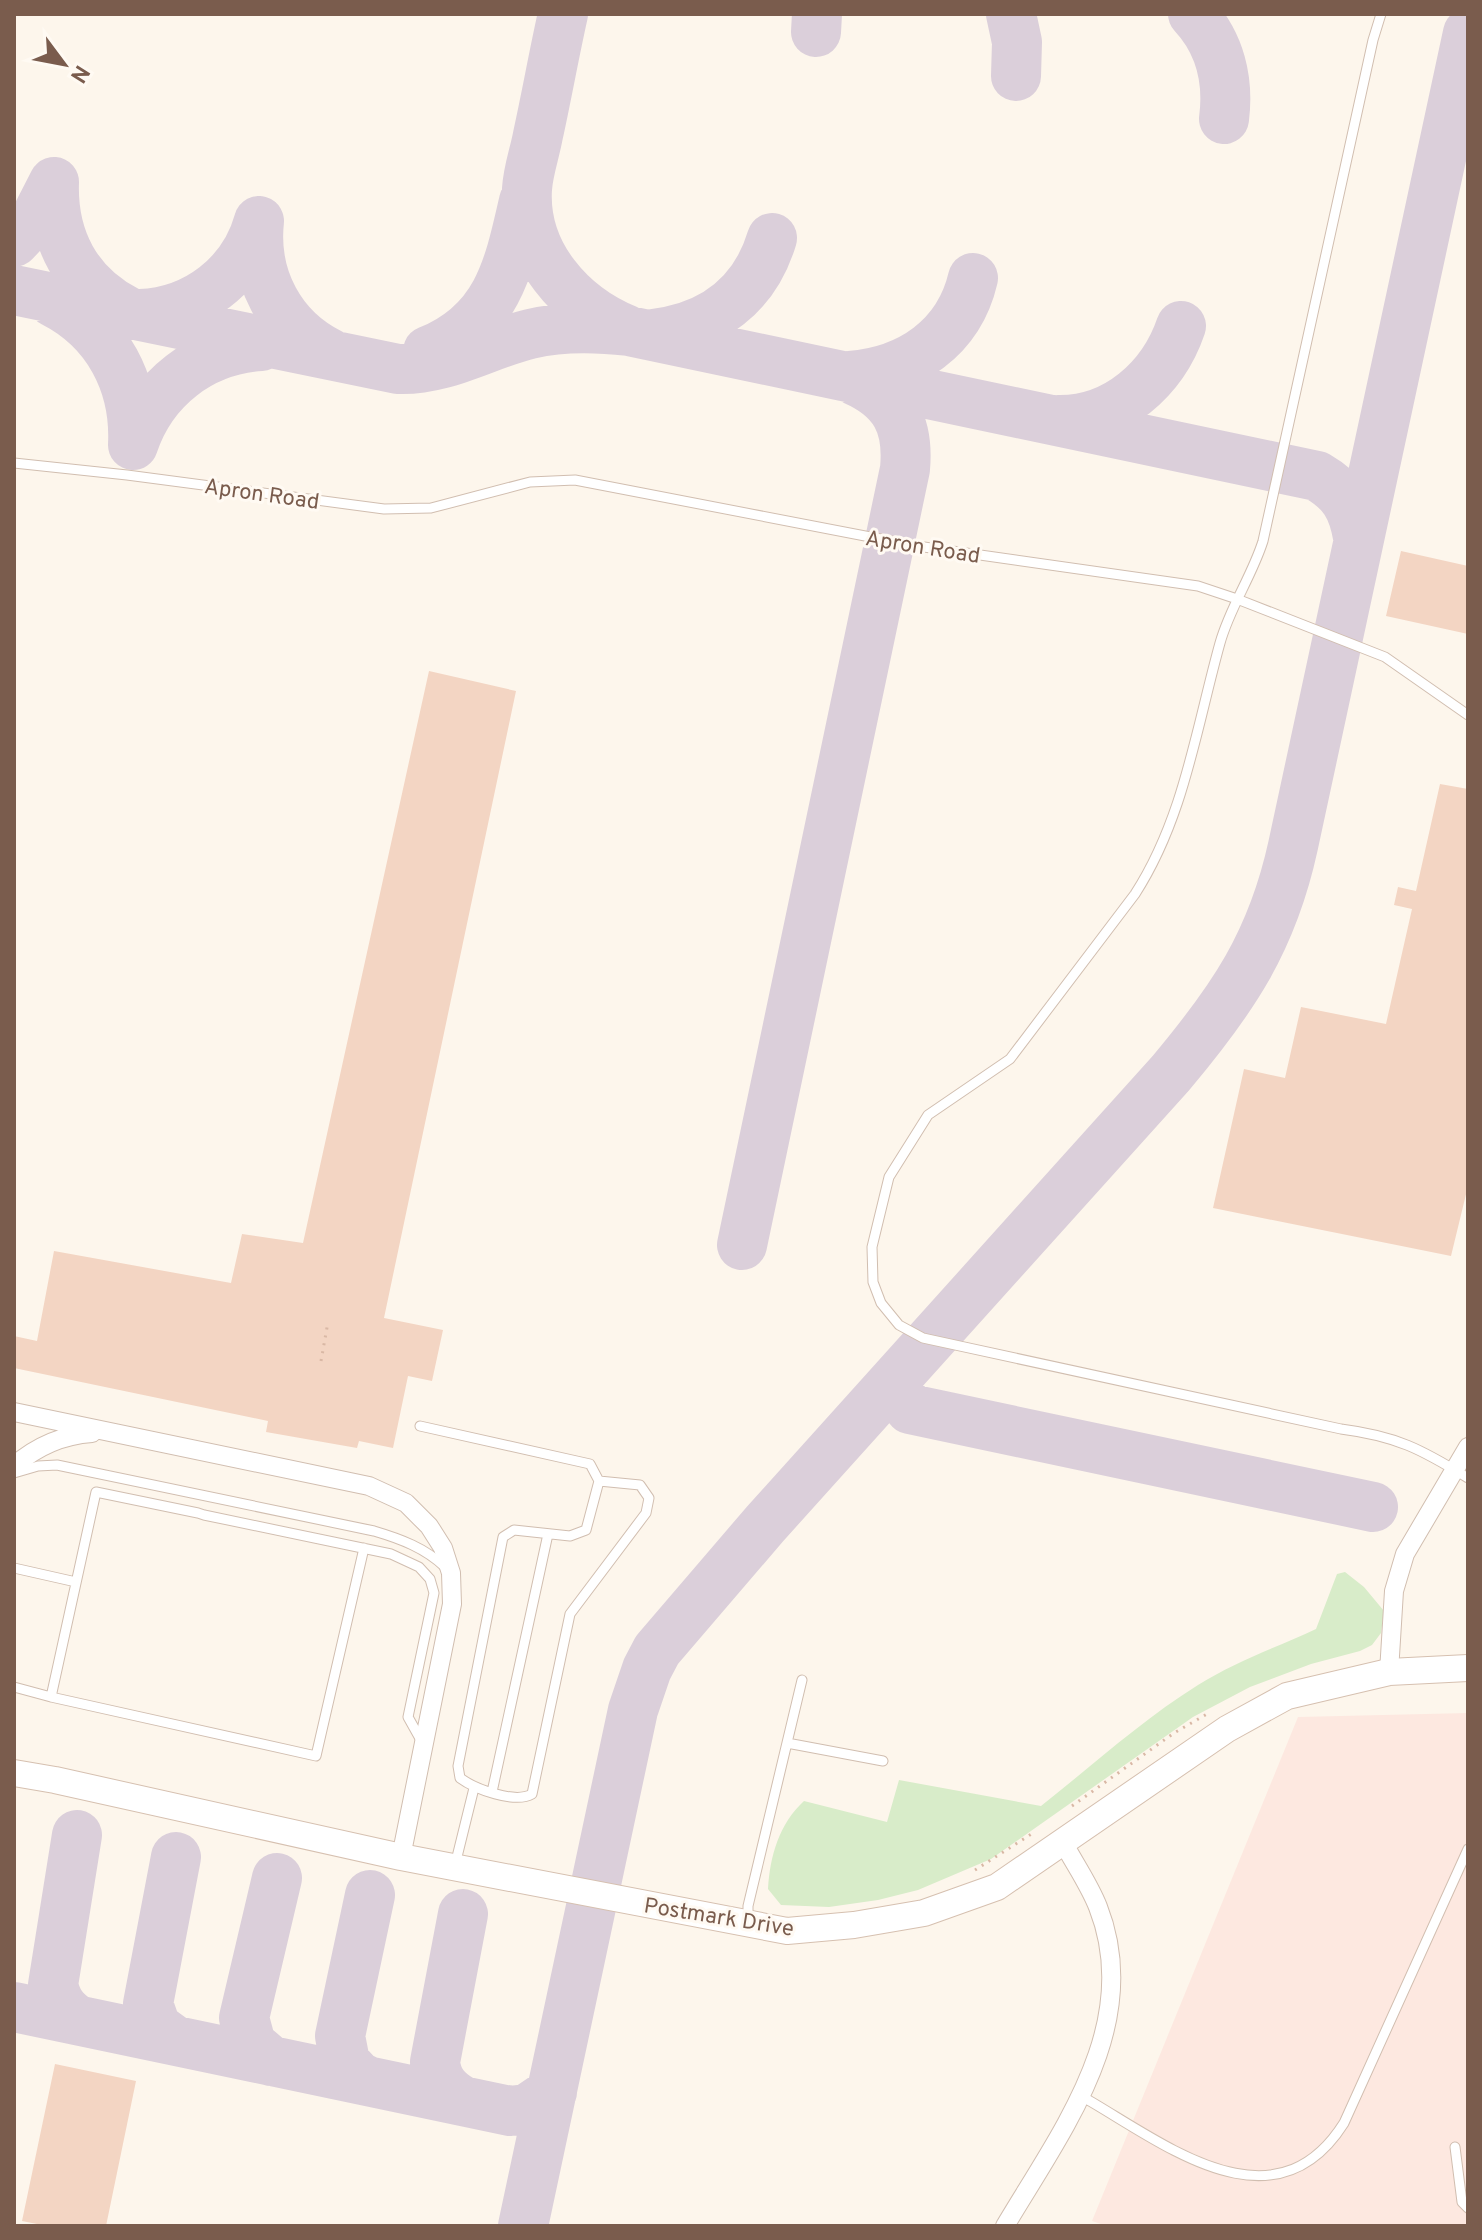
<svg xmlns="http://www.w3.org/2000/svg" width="1482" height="2240" font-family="Overpass,sans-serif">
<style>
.commercial{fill:#fde8e0}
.green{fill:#d8ecc9}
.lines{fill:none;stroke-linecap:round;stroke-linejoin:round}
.taxiway{stroke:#dbcfda;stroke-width:50}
.building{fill:#f3d5c3}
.lane-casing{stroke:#d1beb0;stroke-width:11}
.street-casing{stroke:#d1beb0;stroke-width:20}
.secondary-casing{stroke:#d6c0b0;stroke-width:28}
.path{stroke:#d9b8a5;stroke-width:3;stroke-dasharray:2 6;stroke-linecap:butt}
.lane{stroke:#fff;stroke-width:9}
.street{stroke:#fff;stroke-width:18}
.secondary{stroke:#fff;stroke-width:26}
.labels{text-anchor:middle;stroke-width:6;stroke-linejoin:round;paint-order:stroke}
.street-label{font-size:22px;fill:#7a5c4d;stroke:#fffaf3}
</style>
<rect width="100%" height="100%" fill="#fdf6ec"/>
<!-- commercial -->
<path class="commercial" d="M 1468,1713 L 1468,2226 L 1107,2226 L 1092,2221 L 1298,1717 Z"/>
<!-- green -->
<path class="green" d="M 1345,1572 L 1364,1587 L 1384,1611 L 1381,1633 L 1372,1645 L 1360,1651 L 1311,1664 L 1250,1687 L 1193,1717 L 991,1859 L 918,1890 L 878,1900 L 829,1907 L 781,1905 L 768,1889 C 770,1856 779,1824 804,1801 L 887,1822 L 899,1780 L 1041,1806 C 1093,1765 1142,1720 1198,1685 C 1235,1662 1277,1647 1316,1629 L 1337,1574 Z"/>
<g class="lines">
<!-- taxiway -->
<path class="taxiway" d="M 563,14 C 554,54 547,94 538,135 C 535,152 528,171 527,189 C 523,254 571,307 627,330
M 1011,14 L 1017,42 L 1016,76
M 1193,14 C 1220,43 1229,80 1224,119
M 816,32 L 817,14
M 54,182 C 52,238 76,285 127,311
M 259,221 C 253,277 280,329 331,354
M 14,242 L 34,221 L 54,182
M 14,290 L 398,369 C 444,371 485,345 530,334 C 563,326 595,327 629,331 L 1317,476 C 1343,491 1353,507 1358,537
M 53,302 C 108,330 136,384 133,445 C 152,388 201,350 261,346
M 140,314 C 196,312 244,275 259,221
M 653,334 C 712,327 755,295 772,238
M 428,351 C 498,323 509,267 524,201
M 850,376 C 910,371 959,338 973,278
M 1058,420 C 1116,421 1163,379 1181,326
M 742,1245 L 905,469 C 909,425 895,398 854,380
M 898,1377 L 897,1391 L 910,1409 L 1373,1507
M 14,2007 L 510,2111 L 527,2109 L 552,2092
M 77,2020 C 63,2010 57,2002 53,1985 L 77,1835
M 174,2040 L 156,2027 L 148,2004 L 176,1857
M 271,2061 L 251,2044 L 244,2018 L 277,1878
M 366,2080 L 358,2076 L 345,2062 L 340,2036 L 370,1895
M 461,2100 C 446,2091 437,2081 435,2062 L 463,1914
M 523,2226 L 633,1710 L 647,1669 L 657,1650 L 765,1524 L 1171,1073 C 1233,999 1272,942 1293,846 L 1468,33"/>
</g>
<!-- building -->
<path class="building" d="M 1401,551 L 1468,566 L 1468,634 L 1386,616 Z
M 429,671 L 516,691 L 384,1318 L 443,1330 L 432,1381 L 408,1376 L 393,1448 L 359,1441 L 357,1448 L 266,1432 L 268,1421 L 14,1368 L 14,1336 L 37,1341 L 54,1251 L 231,1283 L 242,1234 L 303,1243 Z
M 1440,784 L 1468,789 L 1468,1186 L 1451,1256 L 1213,1208 L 1244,1069 L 1285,1078 L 1301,1007 L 1386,1024 L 1412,909 L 1394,905 L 1398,887 L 1416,891 Z
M 55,2064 L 136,2081 L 106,2226 L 47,2226 L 22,2221 Z"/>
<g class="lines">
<!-- lane casing -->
<g class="lane-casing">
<path id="lane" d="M 1381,14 L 1373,40 L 1263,541 C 1252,576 1230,607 1220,643 C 1196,729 1184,818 1135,894 L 1010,1059 L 928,1115 L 889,1177 L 872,1247 L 873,1282 L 881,1303 L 899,1325 L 923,1338 L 1341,1429 C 1396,1436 1421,1449 1468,1478
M 14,463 L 127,475 L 384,509 L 431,508 L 530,482 L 575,480 L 917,546 L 1198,586 L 1237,599 L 1385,657 L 1468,715
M 420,1426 L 590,1464 L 599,1481 L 640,1485 L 649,1498 L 646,1513 L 570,1614 L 532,1794 C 515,1804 475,1789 460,1778 L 458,1766 L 503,1537 L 514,1530 L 570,1536 L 586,1530 L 599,1481
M 14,1473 L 38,1466 L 57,1465 L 374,1531 C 401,1539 425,1548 445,1567
M 364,1548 L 316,1756 L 51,1697 L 96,1492 L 198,1513 L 204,1515 L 391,1554 L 419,1567 L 430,1579 L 434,1593 L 408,1717 L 422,1742
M 14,1568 L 76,1582
M 14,1687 L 51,1697
M 787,1743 L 883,1761
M 492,1792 L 548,1534
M 455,1865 L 474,1788
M 748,1922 L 748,1906 L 802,1680
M 1083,2097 C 1162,2142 1274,2234 1344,2123 L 1468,1849
M 1455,2147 L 1462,2202 L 1468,2208"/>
</g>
<!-- street casing -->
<g class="street-casing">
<path id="street" d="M 14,1412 L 369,1486 L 406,1503 L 429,1526 L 443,1548 L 451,1573 L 452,1604 L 401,1857
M 14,1466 C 37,1446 62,1435 92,1433
M 1389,1672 L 1394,1591 L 1405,1554 L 1468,1447
M 1005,2226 C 1062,2130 1144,2024 1098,1907 C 1089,1884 1074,1863 1063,1842"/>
</g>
<!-- secondary casing -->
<g class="secondary-casing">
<path id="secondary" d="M 14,1773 L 55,1780 L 401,1857 L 787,1931 L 854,1925 L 924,1913 L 997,1887 L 1227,1729 L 1287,1696 L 1389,1672 L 1468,1668"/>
</g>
<!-- path -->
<path class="path" d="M 321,1361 L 328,1322
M 1072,1806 L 1174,1733 L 1207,1714
M 975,1870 L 1033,1833"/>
<!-- lane -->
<use href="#lane" class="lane"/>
<!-- street -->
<use href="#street" class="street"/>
<!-- secondary -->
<use href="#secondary" class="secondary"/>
</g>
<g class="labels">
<!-- street labels -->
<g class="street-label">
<text transform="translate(262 493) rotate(8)" y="8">Apron Road</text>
<text transform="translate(923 546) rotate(9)" y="8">Apron Road</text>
<text transform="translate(719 1916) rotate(9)" y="8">Postmark Drive</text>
</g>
</g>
<!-- border -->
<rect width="1482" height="2240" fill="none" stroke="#7a5c4d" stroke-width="32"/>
<!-- north arrow -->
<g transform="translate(64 64) rotate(122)" stroke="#fffaf3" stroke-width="6" paint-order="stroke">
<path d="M0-6L14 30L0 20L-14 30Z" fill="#7a5c4d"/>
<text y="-12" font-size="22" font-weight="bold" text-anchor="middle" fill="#7a5c4d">N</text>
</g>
</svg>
